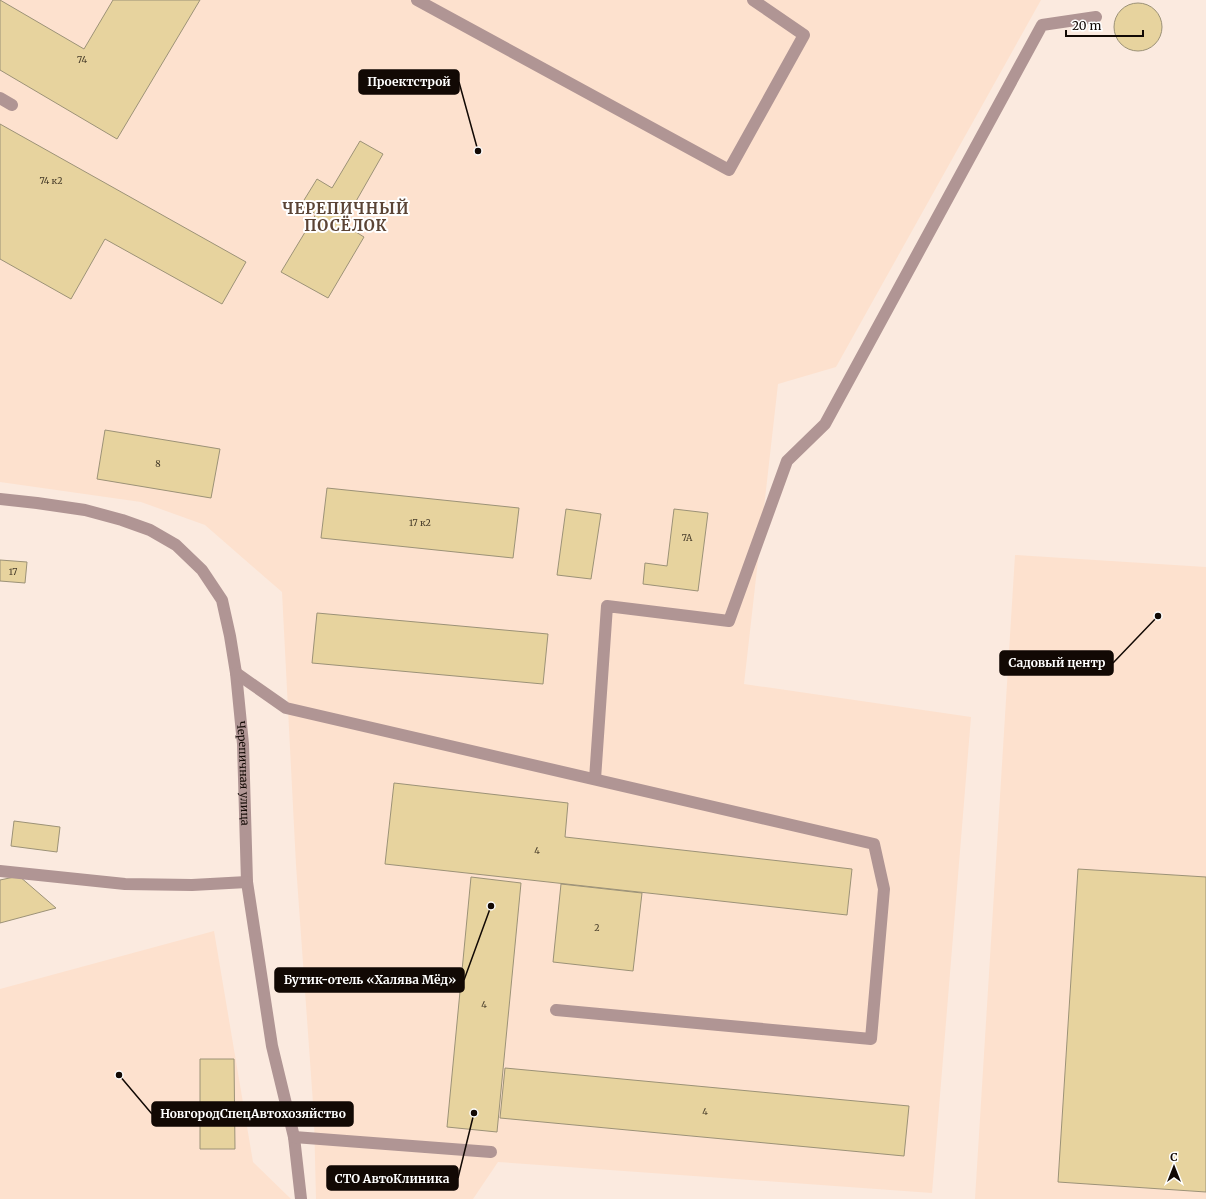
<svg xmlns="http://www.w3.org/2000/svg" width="1206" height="1199" font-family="Merriweather,serif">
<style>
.built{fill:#fde1ce}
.building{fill:#e7d39e;stroke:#9c9277}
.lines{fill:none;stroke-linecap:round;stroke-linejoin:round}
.minor{stroke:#b09594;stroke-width:12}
.labels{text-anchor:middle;stroke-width:4;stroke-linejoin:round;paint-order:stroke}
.number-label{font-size:9px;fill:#473c2a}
.street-label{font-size:11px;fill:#120904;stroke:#fff}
.district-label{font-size:15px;font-weight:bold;letter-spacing:1px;fill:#5b4435;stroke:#fff}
.leader{fill:none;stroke:#120904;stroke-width:1.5}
.callout-dot{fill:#120904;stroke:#fff;stroke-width:1.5}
.callout{fill:#120904;stroke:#120904;stroke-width:1.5}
.callout-label{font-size:12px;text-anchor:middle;font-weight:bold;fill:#fff}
</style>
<rect width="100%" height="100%" fill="#fbeadf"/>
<!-- built -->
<path class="built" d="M 0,0 L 1041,0 L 836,367 L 778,384 L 744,684 L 971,717 L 932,1193 L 498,1162 L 473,1199 L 316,1199 L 314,1117 L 296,865 L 282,592 L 205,525 L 141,502 L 0,482 Z
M 1015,555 L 1206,567 L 1206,1199 L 975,1199 Z
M 214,931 L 253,1162 L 291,1199 L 0,1199 L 0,989 Z"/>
<!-- building -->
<path class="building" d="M 0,0 L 84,49 L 113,0 L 200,0 L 117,139 L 0,70 Z
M1114 27a24 24 0 1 1 48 0a24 24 0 1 1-48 0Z
M 0,124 L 246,262 L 222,304 L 105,239 L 71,299 L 0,259 Z
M 360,141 L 383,154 L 343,224 L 364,237 L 328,298 L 281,272 L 316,214 L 301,205 L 317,179 L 332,188 Z
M 105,430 L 220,449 L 211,498 L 97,479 Z
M 327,488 L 519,508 L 513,558 L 321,538 Z
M 566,509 L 601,514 L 591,579 L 557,575 Z
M 674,509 L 708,513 L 698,591 L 643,584 L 645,563 L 667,566 Z
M 0,560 L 27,562 L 25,583 L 0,581 Z
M 317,613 L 548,634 L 543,684 L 312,663 Z
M 394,783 L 568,803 L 565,837 L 852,869 L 847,915 L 385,864 Z
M 14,821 L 60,827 L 57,852 L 11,846 Z
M 1078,869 L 1206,877 L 1206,1192 L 1058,1182 Z
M 19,876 L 56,908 L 0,923 L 0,880 Z
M 471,877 L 521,883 L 497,1132 L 447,1127 Z
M 561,884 L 642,893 L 633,971 L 553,962 Z
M 200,1059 L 234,1059 L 235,1149 L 200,1149 Z
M 505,1068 L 909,1106 L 904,1156 L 500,1118 Z"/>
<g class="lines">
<!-- minor -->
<g class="minor">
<path d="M 417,0 L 729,170 L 804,35 L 753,0"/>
<path d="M 0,98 L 12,105"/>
<path id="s1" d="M 0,499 L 37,503 L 85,510 L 122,520 L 150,530 L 176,545 L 202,570 L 222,600 L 230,636 L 236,673 L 243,744 L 247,882 L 272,1046 L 294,1137 L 301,1199"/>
<path d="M 236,673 L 286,708 L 874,844 L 884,889 L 871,1039 L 556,1010"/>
<path d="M 595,779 L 607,606 L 729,621 L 787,461 L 825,424 L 1042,25 L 1096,17"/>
<path d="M 0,871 L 125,884 L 192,885 L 247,882"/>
<path d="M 294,1137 L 491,1152"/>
</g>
</g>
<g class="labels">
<!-- number labels -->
<g class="number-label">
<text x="82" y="63">74</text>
<text x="51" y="184">74 к2</text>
<text x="158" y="467">8</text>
<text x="420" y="526">17 к2</text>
<text x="687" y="541">7А</text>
<text x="13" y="575">17</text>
<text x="537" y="854">4</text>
<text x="597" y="931">2</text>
<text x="484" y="1008">4</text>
<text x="705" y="1115">4</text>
</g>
<!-- street labels -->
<g class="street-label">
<text dy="4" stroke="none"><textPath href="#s1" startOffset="431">Черепичная улица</textPath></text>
</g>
<!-- district labels -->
<g class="district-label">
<text x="346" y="214">ЧЕРЕПИЧНЫЙ<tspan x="346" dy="17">ПОСЁЛОК</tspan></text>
</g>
</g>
<!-- callouts -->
<path class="leader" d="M478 151L459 82M1158 616L1113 663M491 906L464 980M119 1075L152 1114M474 1113L458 1178"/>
<g class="callout-dot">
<circle cx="478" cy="151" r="4"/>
<circle cx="1158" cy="616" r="4"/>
<circle cx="491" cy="906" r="4"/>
<circle cx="119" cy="1075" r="4"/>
<circle cx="474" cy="1113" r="4"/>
</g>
<g class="callout">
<rect x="359" y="70" width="100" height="24" rx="4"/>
<rect x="1000" y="651" width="113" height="24" rx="4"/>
<rect x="275" y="968" width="189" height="24" rx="4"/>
<rect x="152" y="1102" width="201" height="24" rx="4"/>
<rect x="327" y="1166" width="131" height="24" rx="4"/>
</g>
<g class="callout-label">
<text x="409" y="86">Проектстрой</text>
<text x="1057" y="667">Садовый центр</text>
<text x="370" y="984">Бутик-отель «Халява Мёд»</text>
<text x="253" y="1118">НовгородСпецАвтохозяйство</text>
<text x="392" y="1183">СТО АвтоКлиника</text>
</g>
<!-- north arrow -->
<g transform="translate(1174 1167)" stroke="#ffffff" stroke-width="3" paint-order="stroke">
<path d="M0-3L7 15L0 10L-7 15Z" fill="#120904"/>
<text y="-6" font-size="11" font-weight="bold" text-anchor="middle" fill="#120904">С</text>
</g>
<!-- scale -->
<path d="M1066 30v6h77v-6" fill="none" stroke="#120904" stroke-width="2"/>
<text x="1072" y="30" font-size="12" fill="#120904" stroke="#ffffff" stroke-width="3" paint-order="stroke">20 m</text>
</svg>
